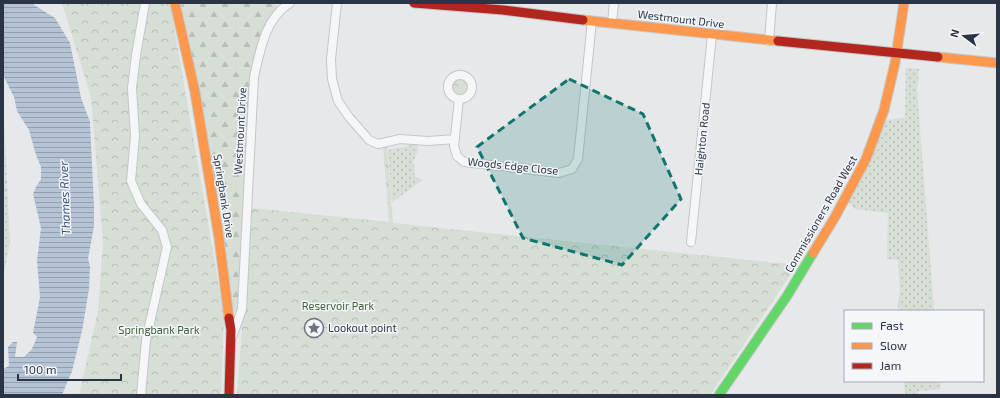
<svg xmlns="http://www.w3.org/2000/svg" width="1000" height="398" font-family="'Exo 2',sans-serif">
<style>
.grass{fill:url(#grass-dots)}
.forest{fill:url(#forest-firs)}
.park{fill:url(#park-crowns)}
.water{fill:url(#water-rules)}
.lines{fill:none;stroke-linecap:round;stroke-linejoin:round}
.street-casing{stroke:#c4c6c8;stroke-width:10}
.fast-casing{stroke:#c4c6c8;stroke-width:11}
.slow-casing{stroke:#c4c6c8;stroke-width:11}
.jam-casing{stroke:#c4c6c8;stroke-width:11}
.street{stroke:#f5f6f7;stroke-width:8}
.fast{stroke:#63d668;stroke-width:9}
.slow{stroke:#ff974d;stroke-width:9}
.jam{stroke:#b3261e;stroke-width:9}
.marked{fill:#0f766e;fill-opacity:0.2;stroke:#0f766e;stroke-width:3;stroke-dasharray:8 5;stroke-linejoin:round}
.labels{text-anchor:middle;stroke-width:3;stroke-linejoin:round;paint-order:stroke}
.street-label{font-size:11px;fill:#2b3445;stroke:#f4f6f9}
.park-label{font-size:11px;fill:#3f6138;stroke:#f4f6f9}
.poi-label{font-size:11px;fill:#2b3445;stroke:#f4f6f9;text-anchor:start}
.water-label{font-size:12px;font-style:italic;fill:#34527a;stroke:#f4f6f9}
</style>
<defs>
<pattern id="grass-dots" width="8" height="8" patternUnits="userSpaceOnUse"><rect width="8" height="8" fill="#d6ded6"/><path d="M2 2h.1M6 6h.1" fill="none" stroke="#b8bfb9" stroke-width="1.8" stroke-linecap="round"/></pattern>
<pattern id="forest-firs" width="22" height="20" patternUnits="userSpaceOnUse"><rect width="22" height="20" fill="#d6ded6"/><path d="M5 1l3.5 6h-7zM16 11l3.5 6h-7z" fill="#b8bfb9"/></pattern>
<pattern id="park-crowns" width="20" height="18" patternUnits="userSpaceOnUse"><rect width="20" height="18" fill="#d6ded6"/><path d="M2 6a3 3 0 1 1 6 0M12 15a3 3 0 1 1 6 0" fill="none" stroke="#b8bfb9"/></pattern>
<pattern id="water-rules" width="6" height="5" patternUnits="userSpaceOnUse"><rect width="6" height="5" fill="#b4c4d5"/><path d="M0 2.5h6" fill="none" stroke="#93a0af"/></pattern>
</defs>
<rect width="100%" height="100%" fill="#e6e8ea"/>
<!-- grass -->
<path class="grass" d="M 906,68 L 919,69 L 917,90 L 934,311 L 898,311 L 898,302 L 900,292 L 898,260 L 887,259 L 888,213 L 855,209 L 849,202 L 886,120 L 905,118 Z
M 3,99 L 10,243 L 3,278 Z
M 417,144 L 418,151 L 413,162 L 415,170 L 414,173 L 415,177 L 423,180 L 392,202 L 388,150 Z
M 904,381 L 940,381 L 941,389 L 918,391 L 919,395 L 905,395 Z"/>
<!-- forest -->
<path class="forest" d="M 181,3 L 271,3 L 278,6 C 261,25 258,45 251,68 L 238,307 L 235,312 L 233,308 L 203,110 Z"/>
<!-- park -->
<path class="park" d="M 62,3 L 170,3 L 224,315 L 221,395 L 79,395 L 98,311 L 103,242 L 91,97 Z
M452 86a8 8 0 1 1 16 0a8 8 0 1 1-16 0Z
M 387,145 L 393,223 L 797,265 L 710,395 L 237,395 L 251,208 L 389,222 L 383,146 Z"/>
<!-- water -->
<path class="water" d="M 3,3 L 34,3 L 34,5 L 55,18 L 70,43 L 81,98 L 90,122 L 94,206 L 94,226 L 88,259 L 90,267 L 89,289 L 82,331 L 72,371 L 62,395 L 3,395 L 3,369 L 9,366 L 8,347 L 13,342 L 17,342 L 15,357 L 24,357 L 32,349 L 37,337 L 33,333 L 40,297 L 37,261 L 41,228 L 33,194 L 36,187 L 41,179 L 41,167 L 36,155 L 29,130 L 17,111 L 14,97 L 3,75 Z"/>
<g class="lines">
<!-- street casing -->
<g class="street-casing">
<path id="street" d="M 337,3 L 331,59 L 332,79 L 338,101 L 349,117 L 369,140 L 378,144 L 400,139 L 428,141 L 455,139
M 612,23 L 614,3
M 769,41 L 772,3
M448 87a12 12 0 1 1 24 0a12 12 0 1 1-24 0Z
M 459,99 L 454,146 L 457,156 L 464,162 L 559,173 L 572,169 L 578,159 L 592,21
M 691,242 L 712,35
M 233,335 L 242,309 L 254,77 C 260,51 265,18 290,3
M 141,395 L 146,340 L 167,247 L 162,230 L 141,204 L 131,181 L 135,136 L 132,88 L 136,55 L 145,3"/>
</g>
<!-- fast casing -->
<g class="fast-casing">
<path id="fast" d="M 719,395 L 787,296 L 813,253"/>
</g>
<!-- slow casing -->
<g class="slow-casing">
<path id="slow" d="M 175,3 L 195,92 L 219,238 L 229,318
M 583,20 L 778,41
M 938,57 L 997,63
M 813,253 L 835,217 L 866,159 L 884,110 L 895,63 L 904,3"/>
</g>
<!-- jam casing -->
<g class="jam-casing">
<path id="jam" d="M 414,3 L 503,10 L 583,20
M 778,41 L 938,57
M 229,395 L 231,330 L 229,318"/>
</g>
<!-- street -->
<use href="#street" class="street"/>
<!-- fast -->
<use href="#fast" class="fast"/>
<!-- slow -->
<use href="#slow" class="slow"/>
<!-- jam -->
<use href="#jam" class="jam"/>
</g>
<!-- marked area -->
<path class="marked" d="M 569,79 L 643,114 L 681,199 L 622,265 L 523,238 L 477,147 Z"/>
<!-- icons -->
<defs>
<g id="sight-ring" transform="scale(1)"><circle r="9.5" fill="#f4f6f9" stroke="#6c737f" stroke-width="1.5"/><path d="M0-6L1.8-2.2L6-1.7L2.9 1.2L3.7 5.4L0 3.3L-3.7 5.4L-2.9 1.2L-6-1.7L-1.8-2.2Z" fill="#6c737f"/></g>
</defs>
<g fill-rule="evenodd">
<use href="#sight-ring" x="314" y="328"/>
</g>
<g class="labels">
<!-- street labels -->
<g class="street-label">
<text transform="translate(681 19) rotate(7)" y="4">Westmount Drive</text>
<text transform="translate(240 131) rotate(-87)" y="4">Westmount Drive</text>
<text transform="translate(702 139) rotate(-84)" y="4">Haighton Road</text>
<text transform="translate(513 166) rotate(6)" y="4">Woods Edge Close</text>
<text transform="translate(224 196) rotate(81)" y="4">Springbank Drive</text>
<text transform="translate(821 214) rotate(-60)" y="4">Commissioners Road West</text>
</g>
<!-- park labels -->
<g class="park-label">
<text x="338" y="310">Reservoir Park</text>
<text x="159" y="334">Springbank Park</text>
</g>
<!-- poi labels -->
<g class="poi-label">
<text x="328" y="332">Lookout point</text>
</g>
<!-- water labels -->
<g class="water-label">
<text transform="translate(65 198) rotate(-92)" y="4">Thames River</text>
</g>
</g>
<!-- border -->
<rect width="1000" height="398" fill="none" stroke="#2b3445" stroke-width="8"/>
<!-- legend -->
<rect x="844" y="310" width="140" height="72" fill="#f4f6f9" stroke="#a4a8b1"/>
<rect x="852" y="323" width="20" height="6" fill="#63d668" stroke="#a4a8b1"/>
<text x="880" y="330" font-size="12" fill="#2b3445">Fast</text>
<rect x="852" y="343" width="20" height="6" fill="#ff974d" stroke="#a4a8b1"/>
<text x="880" y="350" font-size="12" fill="#2b3445">Slow</text>
<rect x="852" y="363" width="20" height="6" fill="#b3261e" stroke="#a4a8b1"/>
<text x="880" y="370" font-size="12" fill="#2b3445">Jam</text>
<!-- north arrow -->
<g transform="translate(964 36) rotate(286)" stroke="#f4f6f9" stroke-width="3" paint-order="stroke">
<path d="M0-3L7 15L0 10L-7 15Z" fill="#2b3445"/>
<text y="-6" font-size="11" font-weight="bold" text-anchor="middle" fill="#2b3445">N</text>
</g>
<!-- scale -->
<path d="M18 374v6h103v-6" fill="none" stroke="#2b3445" stroke-width="2"/>
<text x="24" y="374" font-size="12" fill="#2b3445" stroke="#f4f6f9" stroke-width="3" paint-order="stroke">100 m</text>
</svg>
